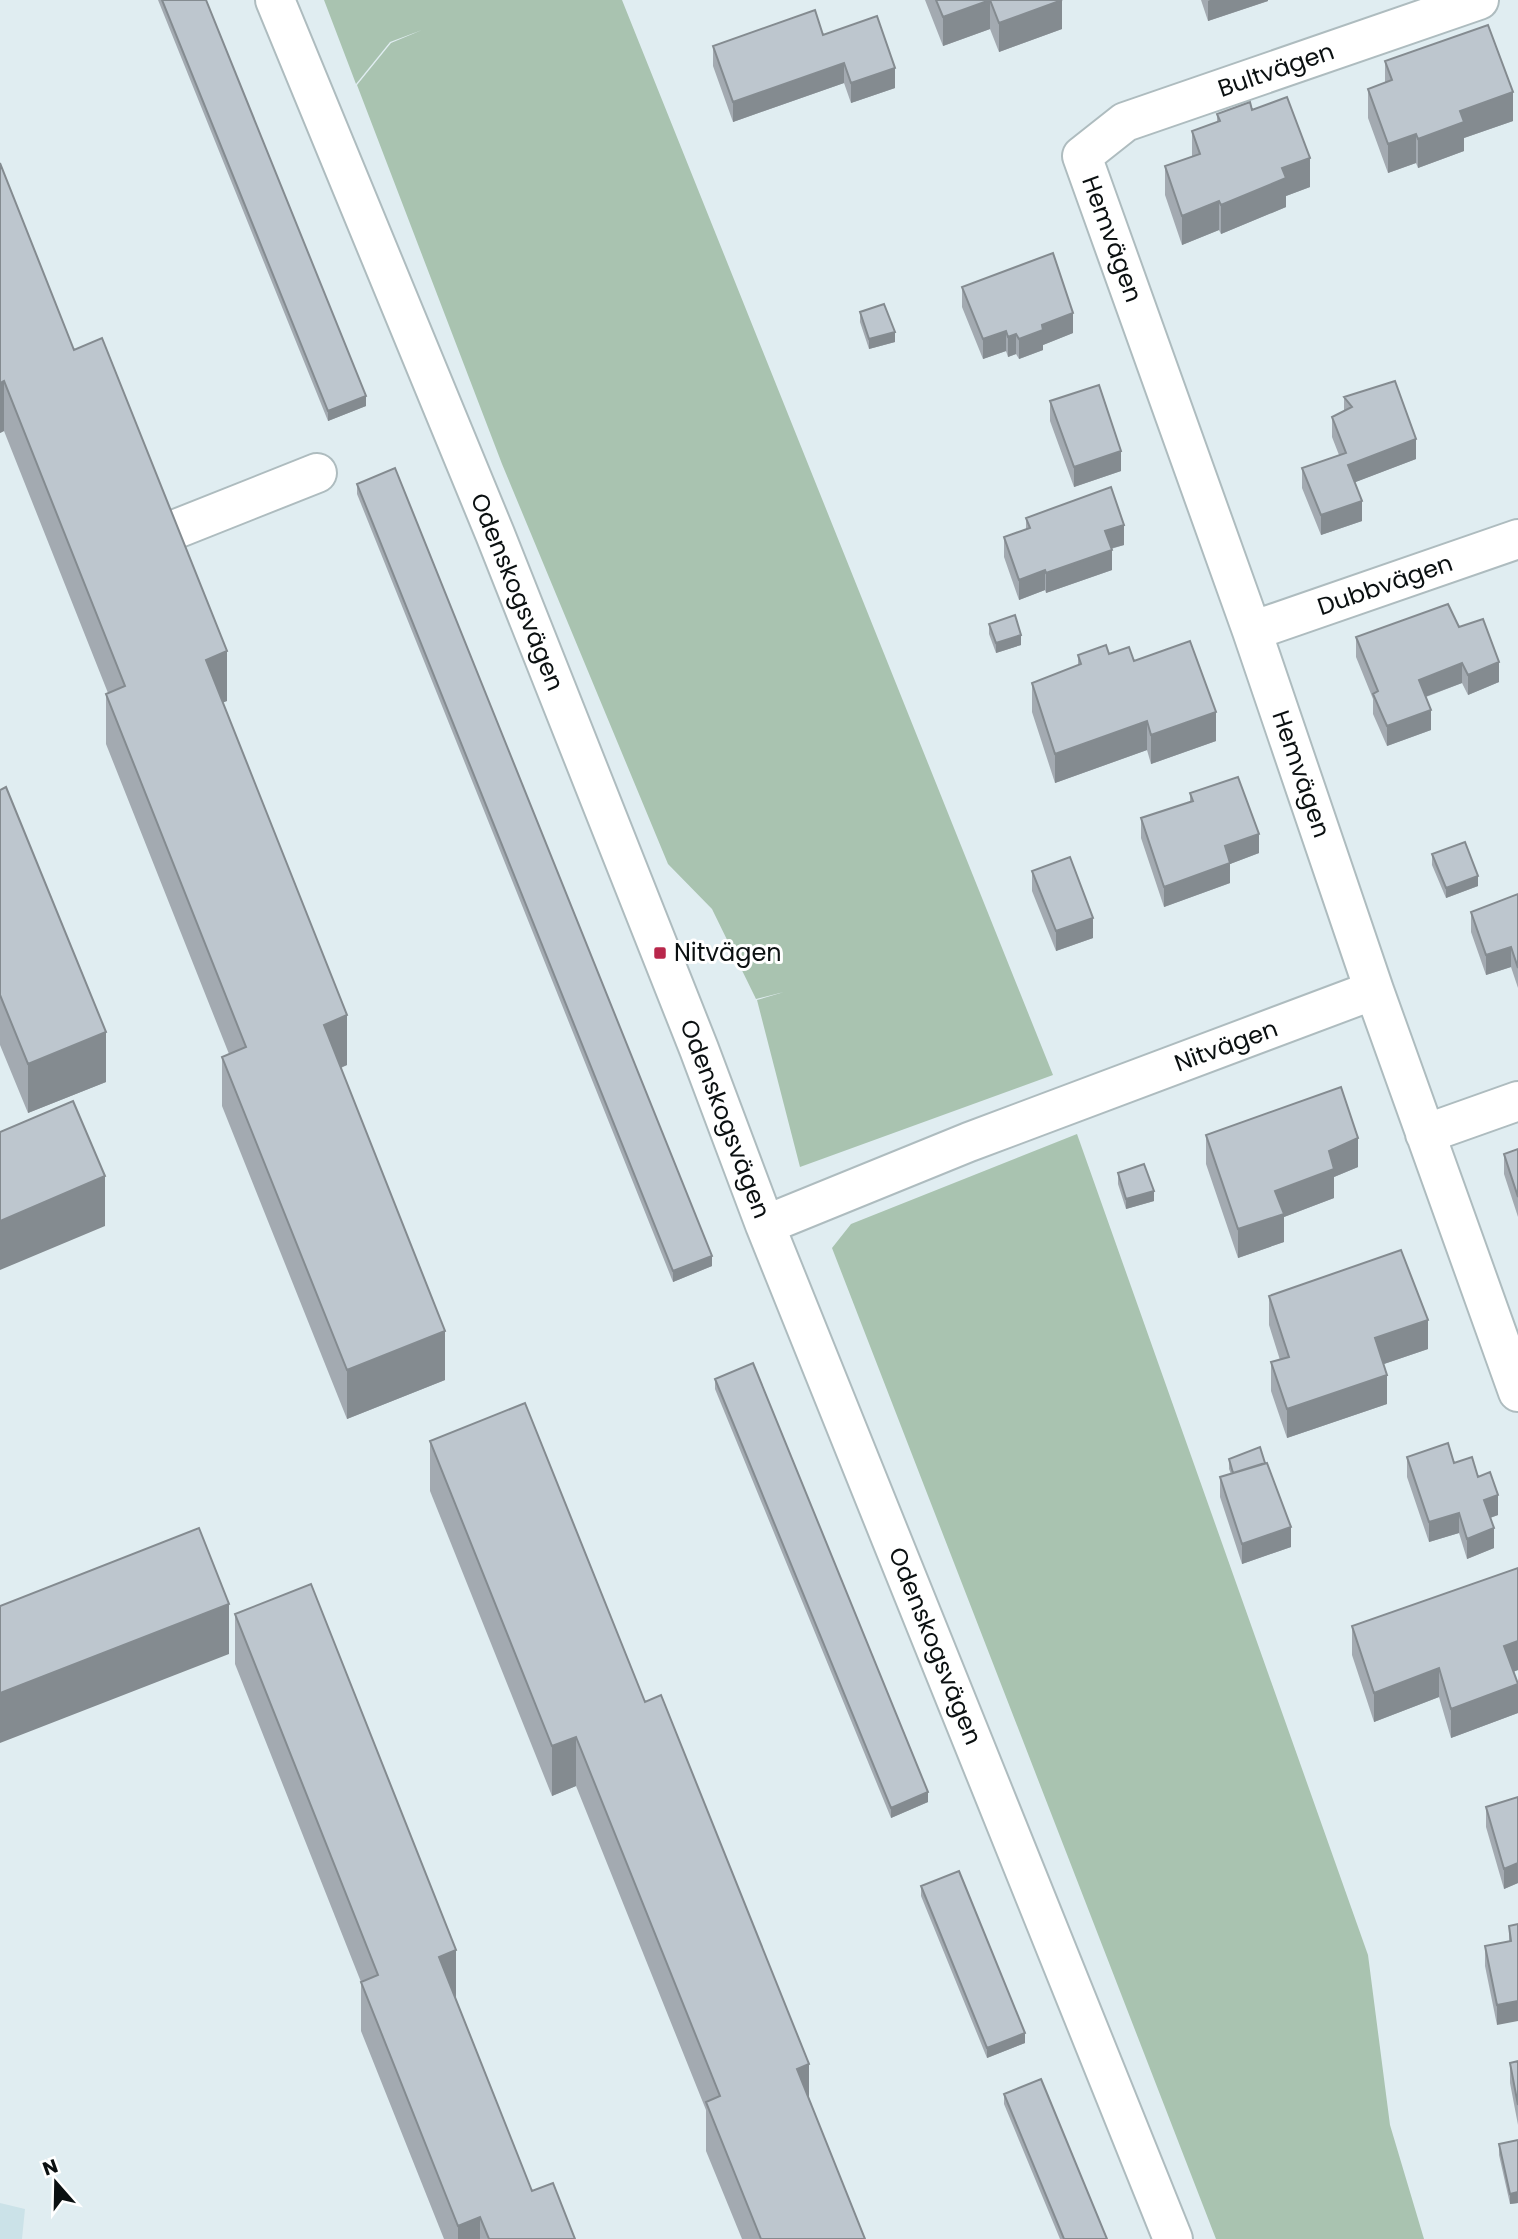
<svg xmlns="http://www.w3.org/2000/svg" width="1518" height="2239" font-family="Poppins,sans-serif">
<style>
.built{fill:#cbe2e8}
.green{fill:#a9c3b0}
.lines{fill:none;stroke-linecap:round;stroke-linejoin:round}
.minor-casing{stroke:#aebcbf;stroke-width:42}
.minor{stroke:#fff;stroke-width:38}
.wall{fill:#a3aab1}
.shaded-wall{fill:#848b90}
.building{fill:#bdc6ce;stroke:#848b90;stroke-width:2}
.poi-dot{fill:#b8274b;stroke:#fff;stroke-width:2.5}
.labels{text-anchor:middle;stroke-width:6;stroke-linejoin:round;paint-order:stroke}
.street-label{font-size:24px;fill:#0b1011;stroke:#fff}
.poi-label{font-size:24px;fill:#0b1011;stroke:#fff;text-anchor:start}
</style>
<rect width="100%" height="100%" fill="#e0edf1"/>
<!-- built -->
<path class="built" d="M 0,2203 L 25,2209 L 22,2239 L 0,2239 Z"/>
<!-- green -->
<path class="green" d="M 324,0 L 622,0 L 1053,1075 L 800,1167 L 757,1000 L 784,992 L 756,999 L 712,909 L 668,864 L 502,464 L 357,85 L 391,43 L 422,30 L 390,42 L 356,84 Z
M 1077,1134 L 1368,1955 L 1390,2125 L 1424,2239 L 1216,2239 L 832,1248 L 851,1224 Z"/>
<g class="lines">
<!-- minor casing -->
<g class="minor-casing">
<path id="minor" d="M 275,0 L 495,534 L 699,1049 L 765,1225 L 1173,2239
M 1479,0 L 1125,122 L 1082,156 L 1252,631 L 1374,990 L 1518,1392
M 176,529 L 317,473
M 1252,631 L 1518,539
M 1425,1134 L 1518,1101
M 765,1225 L 969,1142 L 1374,990"/>
</g>
<!-- minor -->
<use href="#minor" class="minor"/>
</g>
<!-- wall -->
<path class="wall" d="M 158,0 L 206,0 L 366,406 L 328,421 Z
M 925,0 L 1062,0 L 1062,29 L 999,52 L 990,29 L 943,46 Z
M 1201,0 L 1268,0 L 1268,1 L 1208,21 Z
M 823,35 L 895,88 L 851,103 L 844,83 L 733,122 L 713,66 L 713,46 Z
M 1385,61 L 1513,121 L 1464,138 L 1464,151 L 1418,168 L 1416,163 L 1388,173 L 1368,118 L 1368,89 L 1385,83 Z
M 1252,110 L 1310,187 L 1286,196 L 1286,207 L 1221,234 L 1219,230 L 1182,245 L 1165,195 L 1165,166 L 1192,157 L 1192,131 L 1217,122 L 1217,114 Z
M 0,163 L 74,350 L 227,701 L 223,702 L 347,1065 L 341,1068 L 445,1380 L 347,1419 L 222,1106 L 222,1057 L 229,1054 L 106,744 L 106,694 L 108,693 L 4,431 L 0,433 Z
M 962,287 L 1073,333 L 1043,345 L 1043,350 L 1019,359 L 1016,354 L 1008,357 L 1006,351 L 983,359 L 962,307 Z
M 860,312 L 895,342 L 869,349 L 860,322 Z
M 1344,397 L 1416,459 L 1355,482 L 1362,521 L 1321,535 L 1302,488 L 1302,468 L 1339,455 L 1332,437 L 1332,417 L 1344,411 Z
M 1050,401 L 1121,471 L 1074,487 L 1050,421 Z
M 357,484 L 712,1266 L 673,1282 L 357,494 Z
M 1026,518 L 1124,545 L 1111,549 L 1112,570 L 1046,593 L 1045,590 L 1019,600 L 1004,557 L 1004,537 L 1026,530 Z
M 989,624 L 1021,645 L 996,653 L 989,634 Z
M 1459,627 L 1499,682 L 1468,695 L 1462,683 L 1426,697 L 1431,730 L 1387,746 L 1373,714 L 1373,699 L 1356,657 L 1356,637 Z
M 1109,654 L 1134,661 L 1216,741 L 1151,764 L 1147,750 L 1055,783 L 1032,712 L 1032,683 L 1078,665 L 1078,655 Z
M 0,790 L 106,1082 L 28,1113 L 0,1045 Z
M 1190,793 L 1259,853 L 1230,864 L 1230,883 L 1164,907 L 1141,838 L 1141,818 L 1190,802 Z
M 1432,854 L 1478,886 L 1446,898 L 1432,865 Z
M 1032,871 L 1093,938 L 1056,951 L 1032,891 Z
M 1518,894 L 1518,988 L 1511,967 L 1486,975 L 1471,932 L 1471,912 Z
M 1206,1135 L 1358,1167 L 1334,1177 L 1334,1198 L 1284,1217 L 1284,1242 L 1238,1258 L 1206,1164 Z
M 1518,1149 L 1518,1217 L 1504,1174 L 1504,1154 Z
M 1118,1173 L 1154,1201 L 1126,1209 L 1118,1184 Z
M 1269,1296 L 1428,1349 L 1384,1364 L 1387,1404 L 1287,1438 L 1271,1391 L 1271,1362 L 1280,1360 L 1269,1325 Z
M 715,1379 L 928,1802 L 891,1818 L 715,1389 Z
M 430,1441 L 645,1702 L 809,2099 L 865,2239 L 742,2239 L 706,2151 L 706,2110 L 576,1786 L 552,1796 L 430,1491 Z
M 1407,1457 L 1454,1463 L 1478,1477 L 1498,1515 L 1490,1518 L 1494,1548 L 1467,1559 L 1459,1533 L 1429,1542 L 1407,1477 Z
M 1229,1459 L 1291,1547 L 1242,1564 L 1220,1497 L 1220,1477 L 1231,1474 L 1229,1469 Z
M 1518,1568 L 1518,1670 L 1513,1672 L 1518,1713 L 1451,1738 L 1439,1697 L 1374,1722 L 1352,1655 L 1352,1626 Z
M 235,1614 L 456,1999 L 532,2191 L 575,2239 L 444,2239 L 361,2031 L 361,1982 L 235,1664 Z
M 1518,1797 L 1518,1883 L 1504,1889 L 1486,1827 L 1486,1807 Z
M 921,1886 L 1025,2043 L 987,2058 L 921,1896 Z
M 1518,1924 L 1497,2025 L 1485,1966 L 1485,1946 L 1509,1941 L 1509,1926 Z
M 1518,2061 L 1518,2125 L 1510,2083 L 1510,2063 Z
M 1004,2094 L 1107,2239 L 1060,2239 L 1004,2104 Z
M 1518,2140 L 1518,2203 L 1510,2204 L 1499,2155 L 1499,2144 Z"/>
<!-- shaded-wall -->
<path class="shaded-wall" d="M 990,0 L 990,29 L 943,46 L 943,17 Z
M 1062,0 L 1062,29 L 999,52 L 999,23 Z
M 1210,0 L 1268,0 L 1268,1 L 1208,21 L 1208,1 Z
M 844,63 L 844,83 L 733,122 L 733,102 Z
M 895,68 L 895,88 L 851,103 L 851,83 Z
M 1513,92 L 1513,121 L 1464,138 L 1464,151 L 1418,168 L 1418,139 L 1460,111 Z
M 1416,134 L 1416,163 L 1388,173 L 1388,144 Z
M 1310,158 L 1310,187 L 1286,196 L 1286,207 L 1221,234 L 1221,205 L 1282,168 Z
M 1219,201 L 1219,230 L 1182,245 L 1182,216 Z
M 1073,313 L 1073,333 L 1043,345 L 1043,350 L 1019,359 L 1019,339 L 1042,325 Z
M 1006,331 L 1006,351 L 983,359 L 983,339 Z
M 895,332 L 895,342 L 869,349 L 869,339 Z
M 1016,334 L 1016,354 L 1008,357 L 1008,337 Z
M 4,381 L 4,431 L 0,433 L 0,383 Z
M 366,396 L 366,406 L 328,421 L 328,411 Z
M 1416,439 L 1416,459 L 1348,485 L 1348,465 Z
M 1121,451 L 1121,471 L 1074,487 L 1074,467 Z
M 1362,501 L 1362,521 L 1321,535 L 1321,515 Z
M 1124,525 L 1124,545 L 1105,550 L 1105,531 Z
M 1112,550 L 1112,570 L 1046,593 L 1046,573 Z
M 1045,570 L 1045,590 L 1019,600 L 1019,580 Z
M 1021,635 L 1021,645 L 996,653 L 996,643 Z
M 227,651 L 227,701 L 206,709 L 206,660 Z
M 1499,662 L 1499,682 L 1468,695 L 1468,675 Z
M 1462,663 L 1462,683 L 1419,699 L 1419,680 Z
M 1431,710 L 1431,730 L 1387,746 L 1387,726 Z
M 1216,712 L 1216,741 L 1151,764 L 1151,735 Z
M 1147,721 L 1147,750 L 1055,783 L 1055,754 Z
M 1259,834 L 1259,853 L 1230,864 L 1230,883 L 1164,907 L 1164,887 L 1225,846 Z
M 1478,876 L 1478,886 L 1446,898 L 1446,888 Z
M 1093,918 L 1093,938 L 1056,951 L 1056,931 Z
M 1511,947 L 1511,967 L 1486,975 L 1486,955 Z
M 347,1015 L 347,1065 L 324,1074 L 324,1025 Z
M 106,1032 L 106,1082 L 28,1113 L 28,1064 Z
M 1358,1138 L 1358,1167 L 1334,1177 L 1334,1198 L 1284,1217 L 1284,1242 L 1238,1258 L 1238,1229 L 1275,1191 L 1329,1151 Z
M 105,1176 L 105,1226 L 0,1270 L 0,1221 Z
M 1154,1191 L 1154,1201 L 1126,1209 L 1126,1199 Z
M 712,1256 L 712,1266 L 673,1282 L 673,1271 Z
M 1428,1320 L 1428,1349 L 1375,1367 L 1375,1338 Z
M 445,1331 L 445,1380 L 347,1419 L 347,1370 Z
M 1387,1375 L 1387,1404 L 1287,1438 L 1287,1409 Z
M 1498,1495 L 1498,1515 L 1484,1520 L 1484,1500 Z
M 1459,1513 L 1459,1533 L 1429,1542 L 1429,1522 Z
M 1291,1527 L 1291,1547 L 1242,1564 L 1242,1544 Z
M 1494,1528 L 1494,1548 L 1467,1559 L 1467,1539 Z
M 229,1604 L 229,1654 L 0,1743 L 0,1693 Z
M 1518,1641 L 1518,1670 L 1504,1675 L 1504,1646 Z
M 1439,1668 L 1439,1697 L 1374,1722 L 1374,1693 Z
M 1518,1684 L 1518,1713 L 1451,1738 L 1451,1709 Z
M 576,1737 L 576,1786 L 552,1796 L 552,1746 Z
M 928,1792 L 928,1802 L 891,1818 L 891,1808 Z
M 1518,1863 L 1518,1883 L 1504,1889 L 1504,1869 Z
M 456,1950 L 456,1999 L 439,1957 Z
M 1518,2001 L 1518,2021 L 1497,2025 L 1497,2005 Z
M 1025,2033 L 1025,2043 L 987,2058 L 987,2048 Z
M 809,2064 L 809,2114 L 797,2069 Z
M 1518,2192 L 1518,2203 L 1510,2204 L 1510,2194 Z
M 480,2217 L 480,2239 L 458,2239 L 458,2226 Z"/>
<!-- building -->
<path class="building" d="M 162,0 L 206,0 L 366,396 L 328,411 Z
M 936,0 L 990,0 L 943,17 Z
M 990,0 L 1062,0 L 999,23 Z
M 815,10 L 823,35 L 877,16 L 895,68 L 851,83 L 844,63 L 733,102 L 713,46 Z
M 1488,25 L 1513,92 L 1460,111 L 1464,122 L 1418,139 L 1416,134 L 1388,144 L 1368,89 L 1392,80 L 1385,61 Z
M 1287,97 L 1310,158 L 1282,168 L 1286,178 L 1221,205 L 1219,201 L 1182,216 L 1165,166 L 1200,154 L 1192,131 L 1220,121 L 1217,114 L 1250,102 L 1252,110 Z
M 0,163 L 74,350 L 102,338 L 227,651 L 206,660 L 347,1015 L 324,1025 L 445,1331 L 347,1370 L 222,1057 L 246,1047 L 106,694 L 125,686 L 4,381 L 0,383 Z
M 1053,253 L 1073,313 L 1042,325 L 1043,330 L 1019,339 L 1016,334 L 1008,337 L 1006,331 L 983,339 L 962,287 Z
M 884,304 L 895,332 L 869,339 L 860,312 Z
M 1395,381 L 1416,439 L 1348,465 L 1362,501 L 1321,515 L 1302,468 L 1346,453 L 1332,417 L 1352,407 L 1344,397 Z
M 1099,385 L 1121,451 L 1074,467 L 1050,401 Z
M 395,468 L 712,1256 L 673,1271 L 357,484 Z
M 1111,487 L 1124,525 L 1105,531 L 1112,550 L 1046,573 L 1045,570 L 1019,580 L 1004,537 L 1030,528 L 1026,518 Z
M 1448,604 L 1459,627 L 1483,619 L 1499,662 L 1468,675 L 1462,663 L 1419,680 L 1431,710 L 1387,726 L 1373,694 L 1378,691 L 1356,637 Z
M 1015,615 L 1021,635 L 996,643 L 989,624 Z
M 1190,641 L 1216,712 L 1151,735 L 1147,721 L 1055,754 L 1032,683 L 1081,664 L 1078,655 L 1106,645 L 1109,654 L 1129,647 L 1134,661 Z
M 1238,777 L 1259,834 L 1225,846 L 1230,863 L 1164,887 L 1141,818 L 1193,801 L 1190,793 Z
M 6,787 L 106,1032 L 28,1064 L 0,995 L 0,790 Z
M 1465,842 L 1478,876 L 1446,888 L 1432,854 Z
M 1070,857 L 1093,918 L 1056,931 L 1032,871 Z
M 1518,894 L 1518,968 L 1511,947 L 1486,955 L 1471,912 Z
M 1341,1087 L 1358,1138 L 1329,1151 L 1334,1169 L 1275,1191 L 1284,1214 L 1238,1229 L 1206,1135 Z
M 73,1101 L 105,1176 L 0,1221 L 0,1132 Z
M 1518,1149 L 1518,1197 L 1504,1154 Z
M 1144,1164 L 1154,1191 L 1126,1199 L 1118,1173 Z
M 1401,1250 L 1428,1320 L 1375,1338 L 1387,1375 L 1287,1409 L 1271,1362 L 1289,1357 L 1269,1296 Z
M 753,1363 L 928,1792 L 891,1808 L 715,1379 Z
M 525,1403 L 645,1702 L 661,1695 L 809,2064 L 797,2069 L 865,2239 L 761,2239 L 706,2102 L 720,2096 L 576,1737 L 552,1746 L 430,1441 Z
M 1448,1443 L 1454,1463 L 1472,1457 L 1478,1477 L 1490,1472 L 1498,1495 L 1484,1500 L 1494,1528 L 1467,1539 L 1459,1513 L 1429,1522 L 1407,1457 Z
M 1260,1447 L 1265,1463 L 1233,1473 L 1229,1459 Z
M 1267,1463 L 1291,1527 L 1242,1544 L 1220,1477 Z
M 199,1528 L 229,1604 L 0,1693 L 0,1606 Z
M 1518,1568 L 1518,1641 L 1504,1646 L 1518,1684 L 1451,1709 L 1439,1668 L 1374,1693 L 1352,1626 Z
M 311,1584 L 456,1950 L 439,1957 L 532,2191 L 553,2183 L 575,2239 L 489,2239 L 480,2217 L 458,2226 L 361,1982 L 378,1975 L 235,1614 Z
M 1518,1797 L 1518,1863 L 1504,1869 L 1486,1807 Z
M 959,1871 L 1025,2033 L 987,2048 L 921,1886 Z
M 1518,1924 L 1518,2001 L 1497,2005 L 1485,1946 L 1511,1941 L 1509,1926 Z
M 1518,2061 L 1518,2105 L 1510,2063 Z
M 1041,2079 L 1107,2239 L 1064,2239 L 1004,2094 Z
M 1518,2140 L 1518,2192 L 1510,2194 L 1499,2144 Z"/>
<!-- markers -->
<rect class="poi-dot" x="653" y="946" width="14" height="14" rx="3.5"/>
<g class="labels">
<!-- street labels -->
<g class="street-label">
<text transform="translate(1276 70) rotate(-19)" y="8">Bultvägen</text>
<text transform="translate(1112 239) rotate(70)" y="8">Hemvägen</text>
<text transform="translate(1385 585) rotate(-19)" y="8">Dubbvägen</text>
<text transform="translate(517 592) rotate(68)" y="8">Odenskogsvägen</text>
<text transform="translate(1301 774) rotate(71)" y="8">Hemvägen</text>
<text transform="translate(1226 1046) rotate(-20)" y="8">Nitvägen</text>
<text transform="translate(725 1119) rotate(69)" y="8">Odenskogsvägen</text>
<text transform="translate(935 1646) rotate(68)" y="8">Odenskogsvägen</text>
</g>
<!-- poi labels -->
<g class="poi-label">
<text x="674" y="961">Nitvägen</text>
</g>
</g>
<!-- north arrow -->
<g transform="translate(56 2183) rotate(340)" stroke="#ffffff" stroke-width="5" paint-order="stroke">
<path d="M0-5L12 26L0 18L-12 26Z" fill="#0b1011"/>
<text y="-10" font-size="19" font-weight="bold" text-anchor="middle" fill="#0b1011">N</text>
</g>
</svg>
